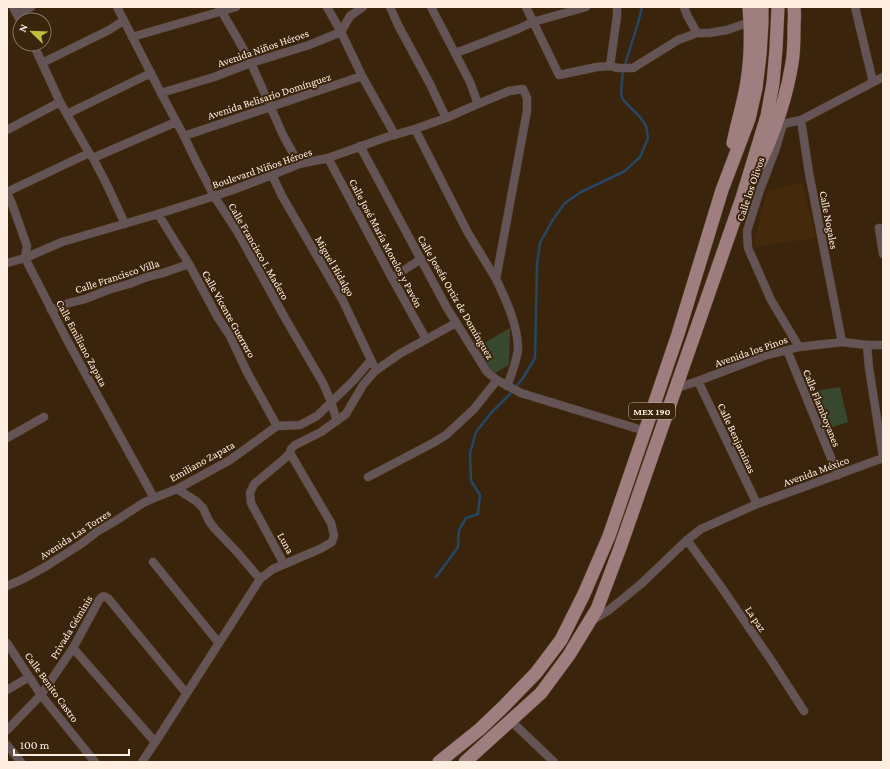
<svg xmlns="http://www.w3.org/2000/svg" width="890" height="769" font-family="'Crimson Pro',serif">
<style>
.built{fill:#44290b}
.green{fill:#37482e}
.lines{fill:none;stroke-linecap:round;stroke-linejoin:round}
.stream{stroke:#254765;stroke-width:2.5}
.minor-casing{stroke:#55402a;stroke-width:9}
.primary-casing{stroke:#55402a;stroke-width:14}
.minor{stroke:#655455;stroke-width:8}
.primary{stroke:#9f7e80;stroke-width:13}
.labels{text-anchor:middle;stroke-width:4;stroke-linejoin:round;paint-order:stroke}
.shield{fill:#3a240c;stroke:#c3b2a2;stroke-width:1}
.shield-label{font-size:10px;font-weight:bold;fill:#feefe2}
.street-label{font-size:11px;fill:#feefe2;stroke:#3a240c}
</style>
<rect width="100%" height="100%" fill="#3a240c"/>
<!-- built -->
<path class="built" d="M 802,182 L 816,238 L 756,247 L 754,242 L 767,191 Z"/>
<!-- green -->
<path class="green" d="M 510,328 L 509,365 L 493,374 L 477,347 Z
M 840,387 L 848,422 L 824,430 L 810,392 Z"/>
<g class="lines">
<!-- stream -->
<path class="stream" d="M 436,577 L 458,547 L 459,530 L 466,518 L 478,514 L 480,495 L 471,481 L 470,453 L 476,432 L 491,413 L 509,395 L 523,378 L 535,358 L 537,265 L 540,243 L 552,221 L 565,203 L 581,192 L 625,171 L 640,157 L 648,138 L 646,126 L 640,117 L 627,104 L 622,98 L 621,91 L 623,71 L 638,23 L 642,7"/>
<!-- minor casing -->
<g class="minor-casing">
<path id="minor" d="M 13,7 L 20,20
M 117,7 L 161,93 L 184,136 L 196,161 L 214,196 L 237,231 L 285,318 L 323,383 L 331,402 L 337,421
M 219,7 L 236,36 L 251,63 L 283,135 L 299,164
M 327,7 L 341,32 L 362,76 L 395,135
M 390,7 L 398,25 L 430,84 L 446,118
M 431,7 L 470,82 L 478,104
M 526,7 L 559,75 L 597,67 L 610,66 L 618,68 L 633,68 L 678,40 L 697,33 L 709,33 L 727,30 L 750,22
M 684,7 L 687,15 L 697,33
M 855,7 L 873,82
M 17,14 L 31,7
M 132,37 L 236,7
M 33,44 L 42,63 L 60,102 L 89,153 L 93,158 L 107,185 L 125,224
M 456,53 L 518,29 L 533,22 L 586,7
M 42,63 L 109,30 L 123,21
M 610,66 L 617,16 L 617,7
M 161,93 L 214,77 L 251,63 L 309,45 L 341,32 L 350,16 L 363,7
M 67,114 L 151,73
M 801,120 L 809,173 L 842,342
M 778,124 L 783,124 L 801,120 L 883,77
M 783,124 L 776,148 L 760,190 L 747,231 L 748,248 L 771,300 L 799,347
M 7,130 L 60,102
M 184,136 L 362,76
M 360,146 L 447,308 L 487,372 L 497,380 L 521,393 L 645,431
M 93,158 L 176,122
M 328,158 L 392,278 L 426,339
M 272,175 L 282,196 L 343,301 L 371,360 L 373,364
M 7,192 L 89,153
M 7,193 L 11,201 L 27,246 L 25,258 L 67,340 L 154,498
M 158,214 L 189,264 L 218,318 L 230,336 L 247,372 L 277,426
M 879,228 L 883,254
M 7,263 L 25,258 L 62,242 L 158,214 L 230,191 L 272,175 L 299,164 L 328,158 L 387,137 L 415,129 L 446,118 L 478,104 L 509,91 L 523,89 L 527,98 L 527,111 L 496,279 L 468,233 L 415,129
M 392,278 L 421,259
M 496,279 C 506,300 517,323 518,347 C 518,359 511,375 507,386
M 51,310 L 69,303 L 85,299 L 108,290 L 129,284 L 147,277 L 163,273 L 189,264
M 867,345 L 869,368 L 883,457
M 787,350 L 838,475
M 698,381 L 757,504
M 677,388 L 698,381 L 764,356 L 799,347 L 842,342 L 867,345 L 883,345
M 7,438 L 44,417
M 368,477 L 433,443 L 446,435 L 474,409 L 497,380
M 177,489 L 196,501 L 203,508 L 209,521 L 215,529 L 237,552 L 260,579
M 687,540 L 722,588 L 773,663 L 804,711
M 153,562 L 218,642
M 284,564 L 251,503 L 250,493 L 254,484 L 283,460 L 290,453 L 291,449 L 295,445 L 321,432 L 346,414 L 363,385 L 375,371 L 401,353 L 456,323
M 7,586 L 23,579 L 45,567 L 81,544 L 98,531 L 117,520 L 143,503 L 154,498 L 177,489 L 230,460 L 277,426 L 300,425 L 317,416 L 354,380 L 371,360
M 593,620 L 609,610 L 641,584 L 687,540 L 701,529 L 757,504 L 883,458
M 7,643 L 41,695 L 95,762
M 73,648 L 155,742
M 7,690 L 29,677
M 511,721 L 554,762
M 7,730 L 41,695 L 73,648 L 91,615 L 99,600 L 102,597 L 104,596 L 108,598 L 186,693
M 7,745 L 21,762
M 142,762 L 160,735 L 260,579 L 273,569 L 320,549 L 332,542 L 334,535 L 331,523 L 290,453"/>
</g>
<!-- primary casing -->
<g class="primary-casing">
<path id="primary" d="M 733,143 C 737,123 744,102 747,81 C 751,56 751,31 749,7
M 760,163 C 774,133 787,95 792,63 C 794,52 794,40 794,29 C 794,21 795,14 794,7
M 439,762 L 480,729 L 503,707 L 536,673 L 561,640 L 584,594 L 609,536 L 645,431 L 678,334 L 722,190 L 749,119 L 756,88 L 760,55 L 762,22 L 762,7
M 465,762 L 541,693 L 569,655 L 597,609 L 620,548 L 742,198 L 767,116 L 773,83 L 776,49 L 778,7"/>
</g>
<!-- minor -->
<use href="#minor" class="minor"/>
<!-- primary -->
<use href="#primary" class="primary"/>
</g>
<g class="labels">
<!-- shield labels -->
<rect class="shield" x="629" y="403" width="46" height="16" rx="3"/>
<g class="shield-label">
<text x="652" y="415">MEX 190</text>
</g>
<!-- street labels -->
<g class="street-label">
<text transform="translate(263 48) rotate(-19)" y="4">Avenida Niños Héroes</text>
<text transform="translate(269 96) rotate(-18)" y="4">Avenida Belisario Domínguez</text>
<text transform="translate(262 168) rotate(-19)" y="4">Boulevard Niños Héroes</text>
<text transform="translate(750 189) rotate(-71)" y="4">Calle los Olivos</text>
<text transform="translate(829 220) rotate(79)" y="4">Calle Nogales</text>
<text transform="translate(386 243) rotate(62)" y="4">Calle José María Morelos y Pavón</text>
<text transform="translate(259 251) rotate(60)" y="4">Calle Francisco I. Madero</text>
<text transform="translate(335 266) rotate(60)" y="4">Miguel Hidalgo</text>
<text transform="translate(117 276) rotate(-18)" y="4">Calle Francisco Villa</text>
<text transform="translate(456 297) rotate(60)" y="4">Calle Josefa Ortiz de Domínguez</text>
<text transform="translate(229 314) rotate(61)" y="4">Calle Vicente Guerrero</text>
<text transform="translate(82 343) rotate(62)" y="4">Calle Emiliano Zapata</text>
<text transform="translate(751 351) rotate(-19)" y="4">Avenida los Pinos</text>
<text transform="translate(822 408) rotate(68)" y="4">Calle Flamboyanes</text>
<text transform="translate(737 438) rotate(65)" y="4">Calle Benjaminas</text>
<text transform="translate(202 461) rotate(-29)" y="4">Emiliano Zapata</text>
<text transform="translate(816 471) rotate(-20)" y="4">Avenida México</text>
<text transform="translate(75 534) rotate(-33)" y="4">Avenida Las Torres</text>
<text transform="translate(286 543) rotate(61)" y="4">Luna</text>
<text transform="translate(756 619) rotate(56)" y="4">La paz</text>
<text transform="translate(71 627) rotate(-59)" y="4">Privada Géminis</text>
<text transform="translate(52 687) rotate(54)" y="4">Calle Benito Castro</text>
</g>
</g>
<!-- border -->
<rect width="890" height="769" fill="none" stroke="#feefe2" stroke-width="16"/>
<!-- north arrow -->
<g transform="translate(32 32) rotate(293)"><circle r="19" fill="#3a240c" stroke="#887562"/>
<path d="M0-3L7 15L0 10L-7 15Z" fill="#c2bd3f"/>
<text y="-6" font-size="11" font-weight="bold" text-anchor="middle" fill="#feefe2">N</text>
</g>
<!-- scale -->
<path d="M14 749v6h115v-6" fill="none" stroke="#feefe2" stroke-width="2"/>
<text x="20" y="749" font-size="12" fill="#feefe2" stroke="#3a240c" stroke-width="3" paint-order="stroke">100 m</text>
</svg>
